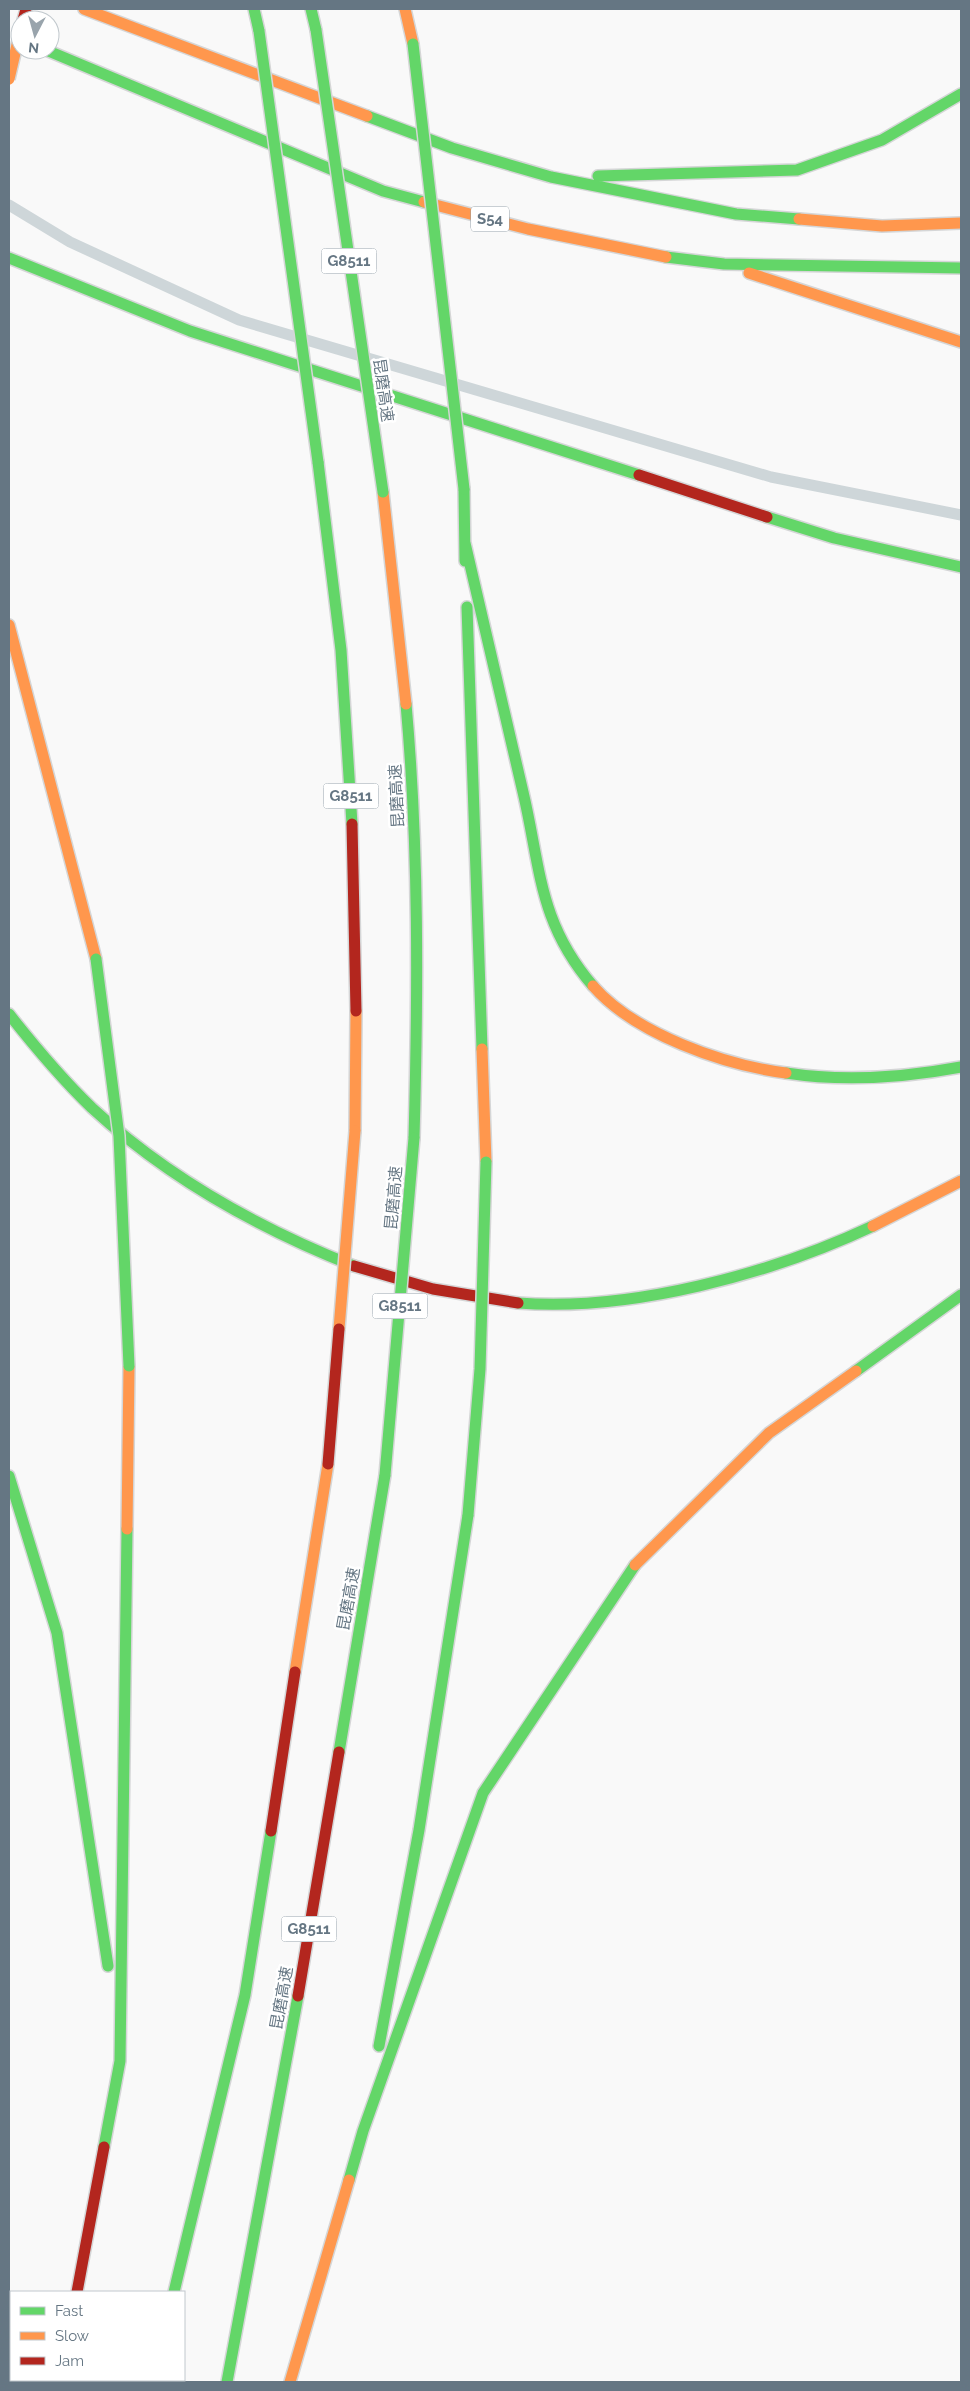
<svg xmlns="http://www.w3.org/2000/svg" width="970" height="2391" font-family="Raleway,'Noto Sans SC',sans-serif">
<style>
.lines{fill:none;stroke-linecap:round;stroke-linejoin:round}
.stream{stroke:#ced6d9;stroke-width:11}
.fast-casing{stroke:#d5d6d7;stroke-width:14}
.slow-casing{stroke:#d5d6d7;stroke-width:14}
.jam-casing{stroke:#d5d6d7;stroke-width:14}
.fast{stroke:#63d668;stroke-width:11}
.slow{stroke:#ff974d;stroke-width:11}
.jam{stroke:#b3261e;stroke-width:11}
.fast-bridge-casing{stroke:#d5d6d6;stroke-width:14;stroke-linecap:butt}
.slow-bridge-casing{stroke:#d5d6d6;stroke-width:14;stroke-linecap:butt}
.jam-bridge-casing{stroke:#d5d6d6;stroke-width:14;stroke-linecap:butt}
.fast-bridge{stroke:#63d668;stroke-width:11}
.slow-bridge{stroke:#ff974d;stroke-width:11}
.jam-bridge{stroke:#b3261e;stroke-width:11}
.labels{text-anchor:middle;stroke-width:5;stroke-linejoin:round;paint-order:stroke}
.shield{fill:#fff;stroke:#939fa8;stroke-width:1}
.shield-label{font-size:15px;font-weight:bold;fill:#657683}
.street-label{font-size:16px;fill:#657683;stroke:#fff}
</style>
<rect width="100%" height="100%" fill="#f9f9f9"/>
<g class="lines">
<!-- stream -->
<path class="stream" d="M 9,205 L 70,242 L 239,320 L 771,477 L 961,515"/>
<!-- fast casing -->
<g class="fast-casing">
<path id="fast" d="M 254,9 L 259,31
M 311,9 L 316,30
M 46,50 L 383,191 L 424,202
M 367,116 L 452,148 L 551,177 L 736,214 L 799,219
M 598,176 L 797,170 L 882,140 L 961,94
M 666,257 L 724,264 L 961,268
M 9,258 L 190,331 L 639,475
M 318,462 L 341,650 L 352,824
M 464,489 L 465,561
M 767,517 L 834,538 L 961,567
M 465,543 C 484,626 503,709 523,792 C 541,868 538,922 593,986
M 467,607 L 482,1049
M 406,704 C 419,849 418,993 414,1138
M 9,1014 C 35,1047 62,1079 92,1108 C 169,1179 258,1228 354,1266
M 786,1073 C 845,1082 902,1078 961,1067
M 518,1303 C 630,1312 771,1274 873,1226
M 856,1371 L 961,1295
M 9,1476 L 57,1633 L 108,1966
M 339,1752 L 385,1475
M 379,2046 L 419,1830 L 468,1515
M 104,2147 L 120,2061 L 127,1529
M 349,2180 L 363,2131 L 483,1793 L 635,1565
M 174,2292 L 245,1995 L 271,1831
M 60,2380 L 60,2382
M 227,2382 L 298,1996"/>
</g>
<!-- slow casing -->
<g class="slow-casing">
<path id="slow" d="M 84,9 L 367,116
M 405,9 L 413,44
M 424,202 L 528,229 L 666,257
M 799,219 L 882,226 L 961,223
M 749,273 L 961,342
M 383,492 L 406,704
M 9,625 L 96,959
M 593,986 C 635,1034 724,1065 786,1073
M 482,1049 L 486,1162
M 355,1131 L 356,1011
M 873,1226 L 961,1181
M 127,1529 L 129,1366
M 635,1565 L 769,1433 L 856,1371
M 295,1672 L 328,1464
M 153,2380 L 153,2382
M 290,2382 L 349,2180"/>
</g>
<!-- jam casing -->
<g class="jam-casing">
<path id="jam" d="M 23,20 L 26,9
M 639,475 L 767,517
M 352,824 L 356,1011
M 354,1266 L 433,1289 L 518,1303
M 271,1831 L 295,1672
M 298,1996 L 339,1752
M 77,2292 L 104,2147"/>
</g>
<!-- fast -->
<use href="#fast" class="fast"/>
<!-- slow -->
<use href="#slow" class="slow"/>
<!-- jam -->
<use href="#jam" class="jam"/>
<!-- fast-bridge casing -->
<g class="fast-bridge-casing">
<path id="fast-bridge" d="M 316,30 L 383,492
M 259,31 L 318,462
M 413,44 L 464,489
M 96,959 L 119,1136 L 129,1366
M 385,1475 L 414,1138
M 468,1515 L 480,1369 L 486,1162"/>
</g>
<!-- slow-bridge casing -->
<g class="slow-bridge-casing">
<path id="slow-bridge" d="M 9,79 L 20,32
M 339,1329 L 355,1131"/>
</g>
<!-- jam-bridge casing -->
<g class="jam-bridge-casing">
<path id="jam-bridge" d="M 328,1464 L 339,1329"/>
</g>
<!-- fast-bridge -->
<use href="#fast-bridge" class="fast-bridge"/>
<!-- slow-bridge -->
<use href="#slow-bridge" class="slow-bridge"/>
<!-- jam-bridge -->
<use href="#jam-bridge" class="jam-bridge"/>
</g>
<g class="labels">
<!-- shield labels -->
<g class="shield">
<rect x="471" y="206.5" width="38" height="25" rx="4"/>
<rect x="321.5" y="248.5" width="55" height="25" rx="4"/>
<rect x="323.5" y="783.5" width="55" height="25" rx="4"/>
<rect x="372.5" y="1293.5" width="55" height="25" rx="4"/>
<rect x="281.5" y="1916.5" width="55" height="25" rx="4"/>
</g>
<g class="shield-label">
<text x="490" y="224">S54</text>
<text x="349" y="266">G8511</text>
<text x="351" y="801">G8511</text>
<text x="400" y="1311">G8511</text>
<text x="309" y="1934">G8511</text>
</g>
<!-- street labels -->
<g class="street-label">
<text transform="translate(384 390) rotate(82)" y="6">昆磨高速</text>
<text transform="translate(396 796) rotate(-93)" y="6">昆磨高速</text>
<text transform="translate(393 1198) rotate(-85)" y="6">昆磨高速</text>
<text transform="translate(348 1599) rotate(-80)" y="6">昆磨高速</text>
<text transform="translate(281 1998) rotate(-80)" y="6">昆磨高速</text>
</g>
</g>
<!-- border -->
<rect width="970" height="2391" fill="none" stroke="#657683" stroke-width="20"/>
<!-- legend -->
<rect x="10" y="2291" width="175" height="90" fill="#ffffff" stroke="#c1c8cd"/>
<rect x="20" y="2307" width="25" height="8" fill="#63d668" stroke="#c1c8cd"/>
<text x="55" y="2316" font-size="15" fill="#657683">Fast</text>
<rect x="20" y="2332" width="25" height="8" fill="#ff974d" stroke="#c1c8cd"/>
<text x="55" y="2341" font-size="15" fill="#657683">Slow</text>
<rect x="20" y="2357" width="25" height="8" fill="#b3261e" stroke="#c1c8cd"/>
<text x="55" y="2366" font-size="15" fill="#657683">Jam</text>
<!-- north arrow -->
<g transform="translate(35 35) rotate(186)"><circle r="24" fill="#ffffff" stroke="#c1c8cd"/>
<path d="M0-4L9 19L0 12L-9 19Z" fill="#99a4ac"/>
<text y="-8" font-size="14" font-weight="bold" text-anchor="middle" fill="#657683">N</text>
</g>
</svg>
